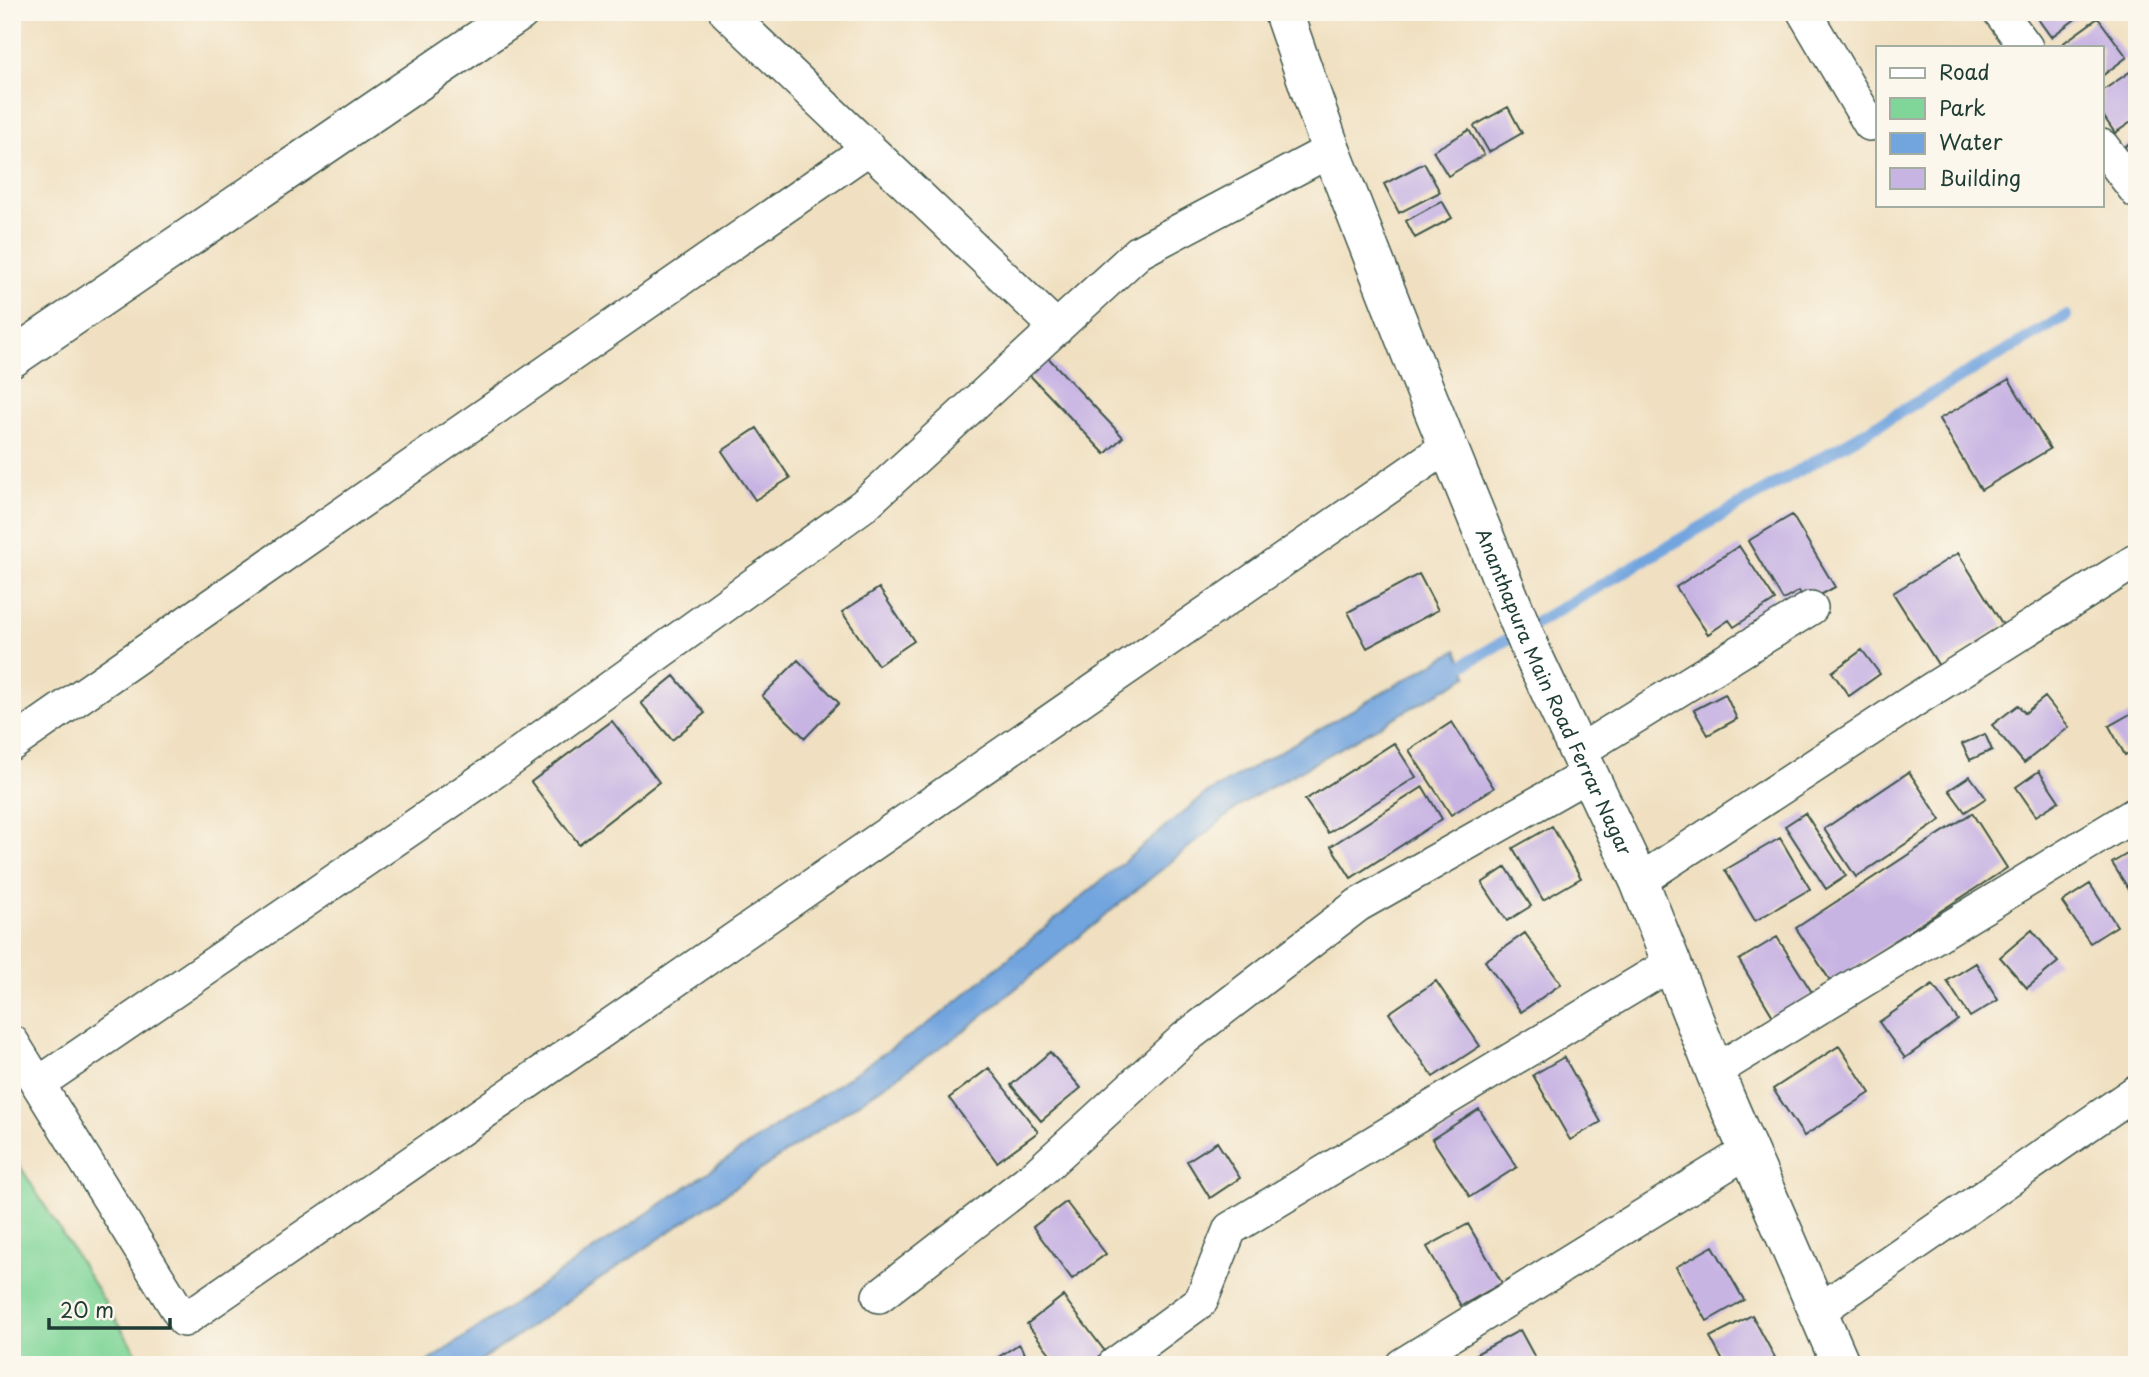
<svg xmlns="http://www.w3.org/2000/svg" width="2149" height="1377" font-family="'Playpen Sans',sans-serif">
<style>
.green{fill:#80d598;stroke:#508966;stroke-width:2}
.water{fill:#72a4de;stroke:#487089;stroke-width:2}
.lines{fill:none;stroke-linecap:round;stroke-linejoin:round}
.stream{stroke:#72a4de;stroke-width:12}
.building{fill:#c8b4e3}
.street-casing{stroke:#3e5549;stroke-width:36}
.secondary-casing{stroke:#3e5549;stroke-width:41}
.street{stroke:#fff;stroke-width:33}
.secondary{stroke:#fff;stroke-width:38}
.labels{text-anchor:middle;stroke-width:5;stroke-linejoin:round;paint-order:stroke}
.street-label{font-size:19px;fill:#1f3d34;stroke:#fbf7ec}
</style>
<rect width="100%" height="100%" fill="#fbf7ec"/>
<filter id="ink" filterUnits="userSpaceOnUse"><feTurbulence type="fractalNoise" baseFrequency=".0143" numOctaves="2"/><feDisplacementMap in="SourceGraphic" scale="14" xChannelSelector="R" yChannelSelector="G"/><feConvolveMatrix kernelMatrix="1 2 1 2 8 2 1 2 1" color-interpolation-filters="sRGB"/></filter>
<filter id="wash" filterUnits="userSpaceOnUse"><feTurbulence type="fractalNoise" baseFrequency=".00686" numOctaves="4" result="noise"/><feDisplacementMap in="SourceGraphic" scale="28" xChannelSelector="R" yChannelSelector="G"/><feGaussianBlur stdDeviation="1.57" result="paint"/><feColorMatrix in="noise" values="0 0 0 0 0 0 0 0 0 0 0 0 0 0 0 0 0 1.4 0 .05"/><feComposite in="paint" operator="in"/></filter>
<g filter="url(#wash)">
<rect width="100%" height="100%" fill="#f0e0c1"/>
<!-- green -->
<path class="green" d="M 12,1153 L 144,1365 L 12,1365 Z"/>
<!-- water -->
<path class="water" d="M 1457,650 L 1468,676 L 1243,803 L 960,1034 L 474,1365 L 423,1365 L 939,1016 L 1204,795 Z"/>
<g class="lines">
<!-- stream -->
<path class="stream" d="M 1451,672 L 2066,316"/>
</g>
<g id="blocks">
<!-- building -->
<path class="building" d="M 2033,12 L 2085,12 L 2051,37 Z
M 2098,18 L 2127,57 L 2102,76 L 2102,47 L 2058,47 Z
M 2137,67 L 2137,118 L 2115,133 L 2102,114 L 2102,91 Z
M 1508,107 L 1522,133 L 1489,152 L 1474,126 Z
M 1469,130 L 1484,155 L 1448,176 L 1433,151 Z
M 2137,137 L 2137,166 L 2122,149 Z
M 1424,163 L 1440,192 L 1399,213 L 1384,184 Z
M 1442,201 L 1452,218 L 1415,238 L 1406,221 Z
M 1039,348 L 1123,437 L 1105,454 L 1020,365 Z
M 2009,379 L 2050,449 L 1981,490 L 1939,419 Z
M 757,428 L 790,478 L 755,500 L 722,451 Z
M 1792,515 L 1835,587 L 1806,603 L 1799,591 L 1783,600 L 1748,541 Z
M 1739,546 L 1775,600 L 1734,627 L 1729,620 L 1708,634 L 1676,587 Z
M 1958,553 L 2003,625 L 1939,666 L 1893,593 Z
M 1419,574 L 1438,610 L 1367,648 L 1348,612 Z
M 879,588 L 914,641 L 878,665 L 842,612 Z
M 1862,650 L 1880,674 L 1849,696 L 1832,672 Z
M 798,660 L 839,703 L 805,738 L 762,696 Z
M 674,676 L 705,713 L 672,740 L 641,703 Z
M 1725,694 L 1737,719 L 1708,735 L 1694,710 Z
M 2045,697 L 2069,727 L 2024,763 L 1992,725 L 2018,705 L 2025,713 Z
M 2132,713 L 2137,721 L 2137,748 L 2125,755 L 2109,726 Z
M 612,721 L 659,782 L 579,844 L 531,782 Z
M 1452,722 L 1494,788 L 1451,815 L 1409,750 Z
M 1985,734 L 1992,750 L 1970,760 L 1962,744 Z
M 1394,743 L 1416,777 L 1328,833 L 1305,800 Z
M 2039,771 L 2059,801 L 2036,816 L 2016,787 Z
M 1909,772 L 1941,820 L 1856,877 L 1824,829 Z
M 1970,776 L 1986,798 L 1965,812 L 1949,790 Z
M 1423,787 L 1442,819 L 1351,878 L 1331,846 Z
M 1805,813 L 1846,876 L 1826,889 L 1785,826 Z
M 1972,813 L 2007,868 L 1831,982 L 1796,928 Z
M 1552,826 L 1581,878 L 1543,900 L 1513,848 Z
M 1780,838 L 1810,889 L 1755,921 L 1725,870 Z
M 2137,848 L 2137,902 L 2112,863 Z
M 1506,867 L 1531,906 L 1507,921 L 1482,883 Z
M 2090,884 L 2117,926 L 2090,943 L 2062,902 Z
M 2032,930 L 2058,962 L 2027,988 L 2000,957 Z
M 1525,933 L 1561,984 L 1521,1012 L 1485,961 Z
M 1777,937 L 1813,994 L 1774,1018 L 1739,960 Z
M 1976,963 L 1998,1000 L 1970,1017 L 1947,981 Z
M 1436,981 L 1480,1046 L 1433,1077 L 1389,1013 Z
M 1933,985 L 1958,1020 L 1905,1058 L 1879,1022 Z
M 1839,1046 L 1870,1093 L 1804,1136 L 1773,1089 Z
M 1050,1052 L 1081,1088 L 1041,1121 L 1011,1085 Z
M 1564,1057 L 1601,1122 L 1570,1140 L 1533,1075 Z
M 989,1068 L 1038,1132 L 997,1162 L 949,1098 Z
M 1479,1109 L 1517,1167 L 1470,1197 L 1432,1139 Z
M 1217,1142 L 1240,1178 L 1210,1198 L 1187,1161 Z
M 1066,1202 L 1106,1254 L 1072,1279 L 1033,1227 Z
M 1468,1224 L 1502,1283 L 1461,1306 L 1427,1247 Z
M 1713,1246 L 1744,1300 L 1707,1321 L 1676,1267 Z
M 1063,1296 L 1107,1354 L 1092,1365 L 1059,1365 L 1027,1324 Z
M 1752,1315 L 1779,1365 L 1725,1365 L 1710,1337 Z
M 1520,1330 L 1539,1365 L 1482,1365 L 1476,1354 Z
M 1019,1344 L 1032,1365 L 986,1365 Z"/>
</g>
</g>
<g filter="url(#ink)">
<use href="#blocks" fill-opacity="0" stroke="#3e5549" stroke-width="2"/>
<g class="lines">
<!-- street casing -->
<g class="street-casing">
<path id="street" d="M 726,12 L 1057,328
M 1804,12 L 1870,124
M 2000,12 L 2026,47
M 2102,146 L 2137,192
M 12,744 L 869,148
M 1578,752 L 1811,608
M 1639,881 L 1913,701 L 2137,560
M 12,1042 L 184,1320 L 1448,446
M 1715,1071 L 2137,813
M 38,1084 L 495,771 L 864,505 L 1139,252 L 1331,150
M 879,1296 L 1038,1173 L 1185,1038 L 1358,905 L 1589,774
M 1817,1312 L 2137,1091
M 1114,1365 L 1201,1301 L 1230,1229 L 1672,963
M 1402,1365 L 1748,1151"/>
</g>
<!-- secondary casing -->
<g class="secondary-casing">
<g id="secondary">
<path id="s1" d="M 1283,12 L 1331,150 L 1419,375 L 1532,653 L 1639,881 L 1725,1097 L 1841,1365"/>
<path d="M 12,358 L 520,12"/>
</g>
</g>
<!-- street -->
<use href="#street" class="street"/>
<!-- secondary -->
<use href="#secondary" class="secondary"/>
</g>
</g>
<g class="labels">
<!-- street labels -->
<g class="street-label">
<text dy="7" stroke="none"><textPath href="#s1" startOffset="732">Ananthapura Main Road Ferrar Nagar</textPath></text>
</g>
</g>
<!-- margin -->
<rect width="2149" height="1377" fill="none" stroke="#fbf7ec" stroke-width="42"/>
<!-- legend -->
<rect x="1876" y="46" width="228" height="161" fill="#fbf7ec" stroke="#a3ada2" stroke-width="2"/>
<rect x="1890" y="68" width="35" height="10" fill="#ffffff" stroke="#a3ada2" stroke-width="2"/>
<text x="1939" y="80" font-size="21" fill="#1f3d34">Road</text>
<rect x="1890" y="98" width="35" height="21" fill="#80d598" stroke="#a3ada2" stroke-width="2"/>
<text x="1939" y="116" font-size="21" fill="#1f3d34">Park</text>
<rect x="1890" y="133" width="35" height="21" fill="#72a4de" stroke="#a3ada2" stroke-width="2"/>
<text x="1939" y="150" font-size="21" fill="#1f3d34">Water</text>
<rect x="1890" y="168" width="35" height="21" fill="#c8b4e3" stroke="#a3ada2" stroke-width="2"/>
<text x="1939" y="186" font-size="21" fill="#1f3d34">Building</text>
<!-- scale -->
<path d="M49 1318v10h121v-10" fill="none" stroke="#1f3d34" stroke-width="3.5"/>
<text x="60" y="1318" font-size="21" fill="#1f3d34" stroke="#fbf7ec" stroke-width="5" paint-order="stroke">20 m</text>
</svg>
